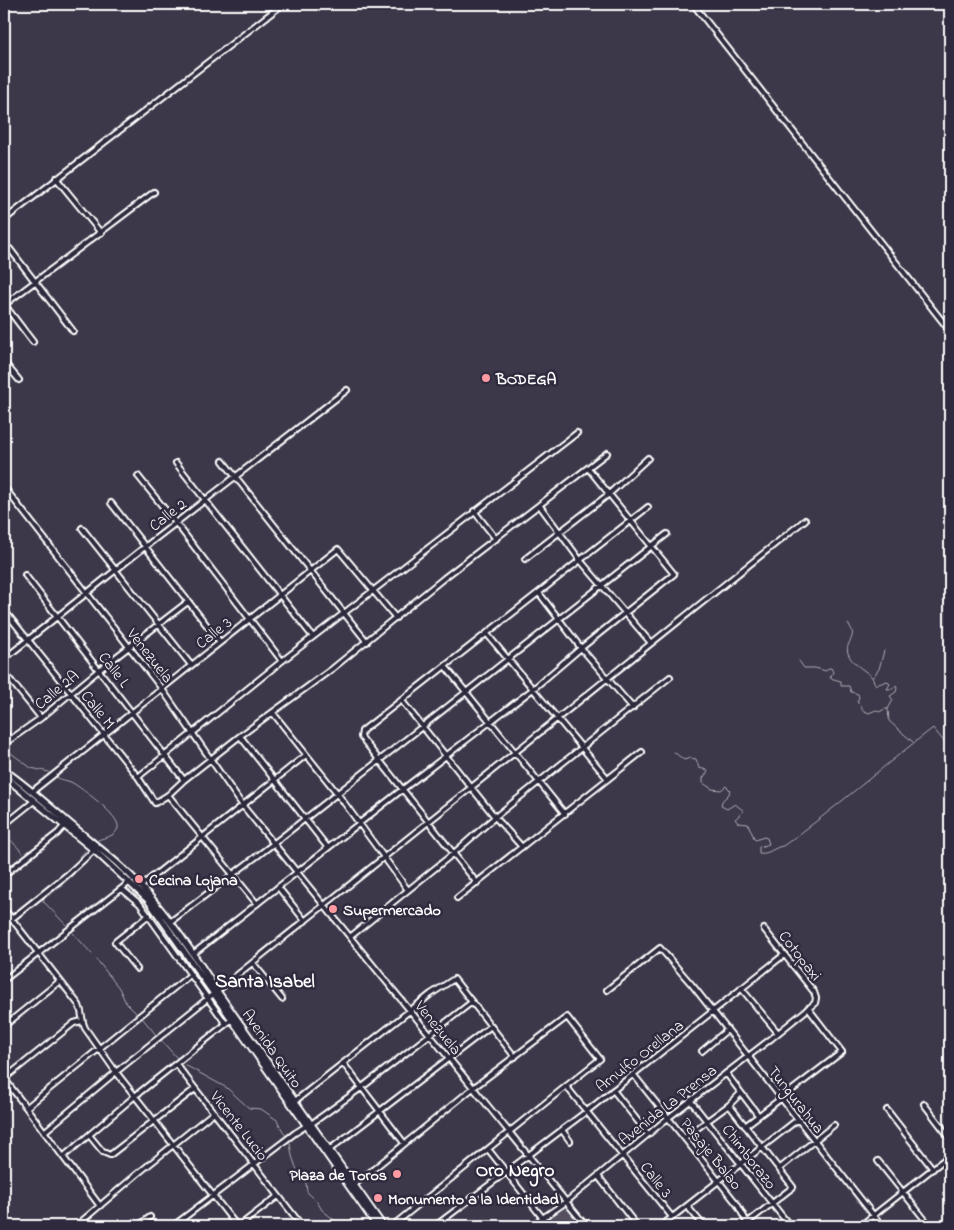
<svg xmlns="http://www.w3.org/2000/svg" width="954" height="1230" font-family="'Indie Flower',sans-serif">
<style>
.green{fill:#555060;stroke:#aaa8b0}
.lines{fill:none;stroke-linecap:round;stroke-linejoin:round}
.stream{stroke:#afadb4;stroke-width:1}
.minor-casing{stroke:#fff;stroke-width:8}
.highway-casing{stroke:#fff;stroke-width:9}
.minor{stroke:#2f2a3d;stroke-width:4}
.highway{stroke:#2f2a3d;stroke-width:5}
.poi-dot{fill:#ff9aa2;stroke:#2f2a3d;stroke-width:2}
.labels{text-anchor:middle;stroke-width:5;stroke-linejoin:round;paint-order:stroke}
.poi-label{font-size:16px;font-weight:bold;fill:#fff;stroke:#2f2a3d;text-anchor:start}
.street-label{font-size:16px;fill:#fff;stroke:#2f2a3d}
.quarter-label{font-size:19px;font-weight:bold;fill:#fff;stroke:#2f2a3d}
</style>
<rect width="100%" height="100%" fill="#3c3749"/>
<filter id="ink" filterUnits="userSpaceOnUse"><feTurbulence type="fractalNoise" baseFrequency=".02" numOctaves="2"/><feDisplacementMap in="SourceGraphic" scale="10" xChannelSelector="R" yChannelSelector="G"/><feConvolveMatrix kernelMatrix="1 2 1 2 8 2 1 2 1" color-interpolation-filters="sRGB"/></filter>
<g filter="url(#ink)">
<!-- green -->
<path class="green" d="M 564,1204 L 582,1226 L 554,1226 L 547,1217 Z"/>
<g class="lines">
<!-- stream -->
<path class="stream" d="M 848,624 C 860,637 844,642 848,653 C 851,663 863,669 870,675 C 873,677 873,682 876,685 L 887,681 L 890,684 L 887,689 L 892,689 L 896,686 L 897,688 L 896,692 L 890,696 L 893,700 L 888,709
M 799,661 L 804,668 L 815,668 L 826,671 L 829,668 L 831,668 L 833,672 L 830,678 L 841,681 L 841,686 L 849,686 L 851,692 L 858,694 L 859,697 L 857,702 L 862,707 L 862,710 L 869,713 L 876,710 L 879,712 L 885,709 L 888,709 L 889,721 L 913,742
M 873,677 L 879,669 L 884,651
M 7,750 L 31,768 L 49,772
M 674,752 L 684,760 L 690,758 L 696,759 L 699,768 L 707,770 L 708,772 L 703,778 L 703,783 L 712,789 L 721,790 L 726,786 L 730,790 L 729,794 L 722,801 L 721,806 L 727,809 L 735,804 L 744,811 L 735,819 L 738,823 L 748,824 L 755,840 L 764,837 L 767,838 L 769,844 L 759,847 L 759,853 C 769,855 774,847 783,846 C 835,809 883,766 933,728 L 950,749
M 56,777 C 61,780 65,780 71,782 C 80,787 121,816 118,828 C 115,837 105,837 98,840
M 4,833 L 23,853
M 76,862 L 85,851
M 66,925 L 43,901 L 44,898 C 55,892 64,883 74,874
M 73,933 L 92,954
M 97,960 L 119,988 L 126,1003 L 136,1013
M 143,1019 L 157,1036
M 160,1039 L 177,1058
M 185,1065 L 227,1088 L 249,1108 L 261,1109 L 277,1120 L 285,1135
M 290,1143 L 292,1156 L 299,1176 L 306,1183 L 307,1192 L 316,1200 L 322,1210 L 342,1226"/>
<!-- minor casing -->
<g class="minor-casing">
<path id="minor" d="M 693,4 L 950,331
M 56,178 L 101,233
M 4,220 L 283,4
M 10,249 L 73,331
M 4,304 L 33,342
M 4,305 L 154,192
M 4,362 L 19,380
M 223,461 L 367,642
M 176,463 L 313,637
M 138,476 L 176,523 L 282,661
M 4,487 L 162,689 L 243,806 L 586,1226
M 111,503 L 220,642
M 540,506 L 580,560 L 651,643
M 474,511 L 496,539
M 82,528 L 191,665
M 525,559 L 609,494 L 648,458
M 25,575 L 184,780
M 539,593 L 581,648 L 633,708
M 4,610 L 138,777 L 155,803 L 168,795 L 184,780 L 240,736 L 332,669 L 444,578 L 607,453
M 487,634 L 608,779
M 4,659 L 146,546 L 347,390
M 445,666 L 565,814
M 4,672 L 41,718
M 402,701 L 495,817 L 522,847
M 273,713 L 337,793 L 408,890
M 4,732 L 10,740
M 240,736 L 328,848
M 4,744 L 41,718 L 99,670 L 189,601
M 138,777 L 282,661 L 577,433
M 33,791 L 338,549 L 396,618
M 168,795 L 257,904
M 4,825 L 34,801
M 4,875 L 58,833 L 64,826
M 477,883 L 361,737 L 362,731 L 648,507
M 141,886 L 306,755
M 278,887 L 305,921
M 122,889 L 140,904 L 226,1024
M 457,898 L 642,752
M 4,909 L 79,1005 C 83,1014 81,1020 85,1028 L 116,1072 L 237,1226
M 170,922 L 273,844 L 667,534
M 4,925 L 68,874 L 94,850
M 350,937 L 454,853 L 495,817 L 670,677
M 193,954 L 403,789 L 533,689 L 581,648 L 674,574 L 588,468
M 253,963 L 282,999
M 137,969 L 115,942 L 149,915
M 4,980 L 130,882
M 741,988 L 778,1033
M 607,990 L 660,948 L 693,986 L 882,1226
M 950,1008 L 948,1010 L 950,1012
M 4,1026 L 60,981
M 702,1051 L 727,1030
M 343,1063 L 404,1143
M 176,1064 L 302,1226
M 726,1073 L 758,1115
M 633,1074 L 737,1204 L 749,1226
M 4,1078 L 100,1206
M 4,1079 L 74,1023 L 82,1021
M 566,1086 L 672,1217
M 613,1090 L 648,1134
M 690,1100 L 790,1226
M 295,1101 L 431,994 L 454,979 L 515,1057
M 924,1104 L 950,1138
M 729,1105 L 793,1187 L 743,1226
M 27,1107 L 190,975
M 887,1110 L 933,1169
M 311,1124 L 361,1088 L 472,1002
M 745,1126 L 842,1052 L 808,1008
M 562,1130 L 570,1141
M 44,1132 L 116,1072 L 805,520
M 89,1135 L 103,1152 L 110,1155 L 195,1089
M 684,1138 L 729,1105 L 741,1093
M 488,1149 L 549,1226
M 329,1150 L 491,1026
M 63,1157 L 135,1096 L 231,1020
M 878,1161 L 930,1226
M 779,1169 L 834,1125
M 598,1176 L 637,1226
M 354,1185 L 473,1088 L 567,1017 L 600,1059 L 392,1226
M 687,1206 L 704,1226
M 76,1226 L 136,1175 L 214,1112
M 138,1226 L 150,1217
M 173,1226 L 295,1133 L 306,1126
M 239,1226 L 278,1196
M 435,1226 L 587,1111 L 785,954
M 531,1226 L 566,1202 L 668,1118 L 772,1038 L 815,1003 L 816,998 L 814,992 L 764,929
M 661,1226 L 797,1120
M 860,1226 L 950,1155"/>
</g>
<!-- highway casing -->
<g class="highway-casing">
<path id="highway" d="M 4,770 C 27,786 48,805 69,823 C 97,847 128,869 151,898 C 176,927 197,959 217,991 L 383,1226
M 4,776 L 94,850 L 148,900 L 377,1226"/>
</g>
<!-- minor -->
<use href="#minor" class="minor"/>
<!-- highway -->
<use href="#highway" class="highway"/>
</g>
</g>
<!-- markers -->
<g class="poi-dot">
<circle cx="486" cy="378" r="5"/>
<circle cx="139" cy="879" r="5"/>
<circle cx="333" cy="909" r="5"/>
<circle cx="397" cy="1174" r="5"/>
<circle cx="378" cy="1198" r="5"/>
</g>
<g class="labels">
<!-- poi labels -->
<g class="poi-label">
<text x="496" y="384">BODEGA</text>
<text x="149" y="885">Cecina Lojana</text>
<text x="343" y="915">Supermercado</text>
<text x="387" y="1180" text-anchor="end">Plaza de Toros</text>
<text x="388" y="1204">Monumento a la Identidad</text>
</g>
<!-- street labels -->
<g class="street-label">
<text transform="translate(167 514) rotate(-38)" y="6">Calle 2</text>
<text transform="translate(213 632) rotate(-38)" y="6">Calle 3</text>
<text transform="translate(151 655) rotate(52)" y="6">Venezuela</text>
<text transform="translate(115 669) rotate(52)" y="6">Calle L</text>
<text transform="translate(56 689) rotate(-39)" y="6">Calle 2A</text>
<text transform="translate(99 709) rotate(51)" y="6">Calle M</text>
<text transform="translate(801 955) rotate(52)" y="6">Cotopaxi</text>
<text transform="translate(439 1027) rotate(51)" y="6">Venezuela</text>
<text transform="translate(273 1048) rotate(55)" y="6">Avenida Quito</text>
<text transform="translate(639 1055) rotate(-38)" y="6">Arnulfo Orellana</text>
<text transform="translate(797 1099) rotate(52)" y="6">Tungurahua</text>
<text transform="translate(667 1104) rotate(-38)" y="6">Avenida La Prensa</text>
<text transform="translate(240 1125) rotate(52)" y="6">Vicente Lucio</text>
<text transform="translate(712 1153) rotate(51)" y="6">Pasaje Balao</text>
<text transform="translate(750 1156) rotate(52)" y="6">Chimborazo</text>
<text transform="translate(657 1179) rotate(52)" y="6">Calle 3</text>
</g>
<!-- quarter labels -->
<g class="quarter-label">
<text x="265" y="987">Santa Isabel</text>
<text x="515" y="1176">Oro Negro</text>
</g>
</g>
<!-- margin -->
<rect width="954" height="1230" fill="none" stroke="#2f2a3d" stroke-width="20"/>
<rect x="10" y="10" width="934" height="1210" fill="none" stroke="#fff" stroke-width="2" filter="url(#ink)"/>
</svg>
